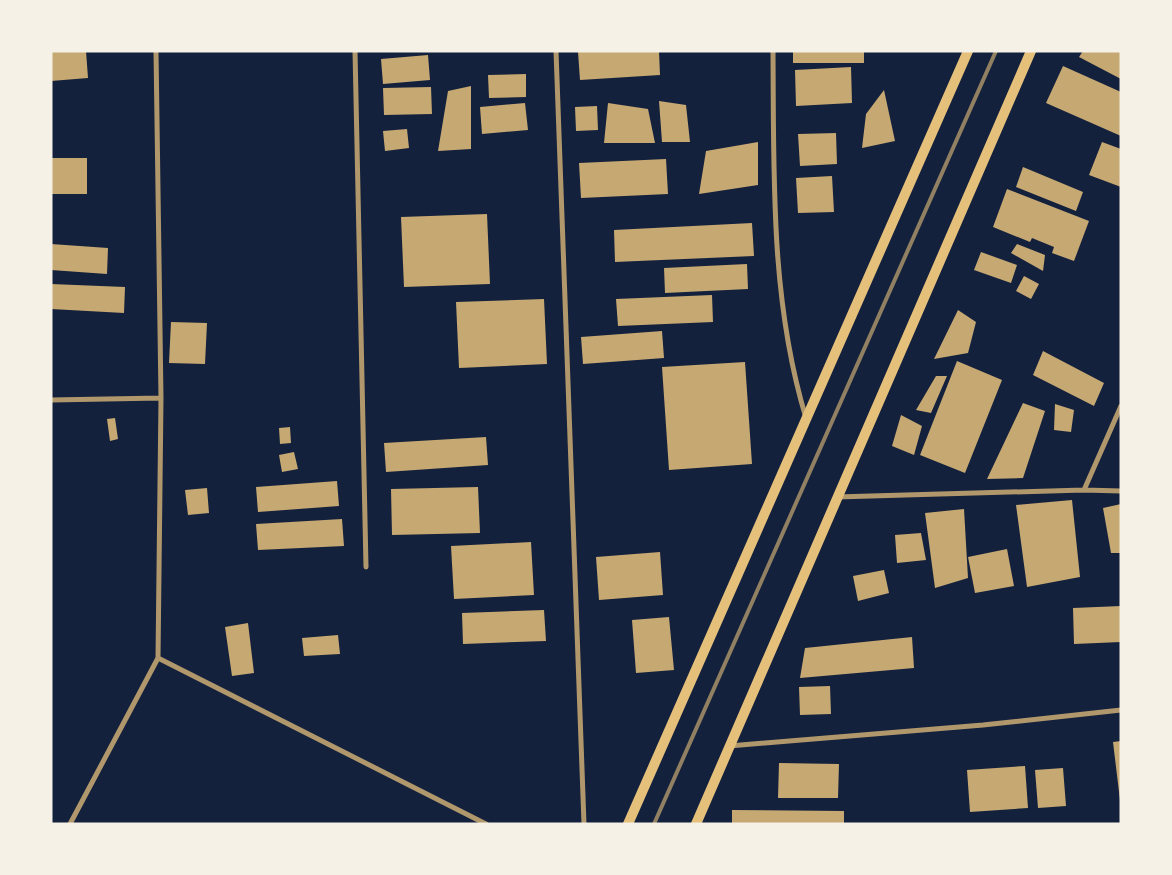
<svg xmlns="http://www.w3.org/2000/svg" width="1172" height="875" font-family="Lato,sans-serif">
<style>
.building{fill:#c6a872}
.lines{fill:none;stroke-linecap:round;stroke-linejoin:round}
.minor{stroke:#b1986c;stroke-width:5}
.secondary{stroke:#e5c07b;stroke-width:10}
.rail{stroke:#918062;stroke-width:4}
</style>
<rect width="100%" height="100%" fill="#14213d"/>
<!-- building -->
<path class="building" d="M 51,51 L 86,51 L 88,78 L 51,81 Z
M 659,51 L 660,75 L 580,80 L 578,52 Z
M 793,51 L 864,51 L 864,63 L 793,63 Z
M 1083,51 L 1121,51 L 1121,79 L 1079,57 Z
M 428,55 L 430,80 L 383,84 L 381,59 Z
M 1063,66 L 1121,92 L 1121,136 L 1046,103 Z
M 851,67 L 852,103 L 796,106 L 795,70 Z
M 526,74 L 526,97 L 489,98 L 488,75 Z
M 471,86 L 471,149 L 438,151 L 448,91 Z
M 431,87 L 432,114 L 384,115 L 383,88 Z
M 884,90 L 895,141 L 862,148 L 866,114 Z
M 659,101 L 686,105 L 690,142 L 662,142 Z
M 525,103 L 528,130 L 482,134 L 480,107 Z
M 608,103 L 648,109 L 655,143 L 604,143 Z
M 597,106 L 598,130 L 576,131 L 575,107 Z
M 407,129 L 409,148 L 385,151 L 383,131 Z
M 836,133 L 837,164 L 800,166 L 798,134 Z
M 758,142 L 758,185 L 699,194 L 706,151 Z
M 1102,142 L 1121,149 L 1121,187 L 1089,175 Z
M 51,158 L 87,158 L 87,194 L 51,194 Z
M 666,159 L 668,194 L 581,198 L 579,163 Z
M 1023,167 L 1083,192 L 1076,211 L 1016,187 Z
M 832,176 L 834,212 L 798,213 L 796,178 Z
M 1007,189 L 1089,221 L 1074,261 L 1052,253 L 1054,247 L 1032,238 L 1030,242 L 993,227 Z
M 487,214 L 490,284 L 404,287 L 401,217 Z
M 752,223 L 754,256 L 615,262 L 614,230 Z
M 51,244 L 108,248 L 107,274 L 51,270 Z
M 1017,244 L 1045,255 L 1043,271 L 1011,253 Z
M 981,252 L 1017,265 L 1011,283 L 974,270 Z
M 747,264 L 748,289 L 665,293 L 664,268 Z
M 1024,276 L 1039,284 L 1031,299 L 1016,291 Z
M 51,284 L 125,287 L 124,313 L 51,309 Z
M 712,295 L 713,322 L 618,326 L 616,299 Z
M 544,299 L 547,364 L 459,368 L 456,302 Z
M 958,310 L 976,322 L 968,353 L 934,359 Z
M 171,322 L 207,323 L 205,364 L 169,363 Z
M 662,331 L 664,358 L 583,364 L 581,337 Z
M 1043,351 L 1104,383 L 1094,406 L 1033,375 Z
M 957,361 L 1002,380 L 965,473 L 920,455 Z
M 745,362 L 752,464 L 669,470 L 662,367 Z
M 936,376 L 947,376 L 931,413 L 916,410 Z
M 1023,403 L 1045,411 L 1023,478 L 987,479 Z
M 1055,404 L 1074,410 L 1071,432 L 1054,430 Z
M 901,415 L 922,426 L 914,455 L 892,446 Z
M 115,418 L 118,439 L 110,441 L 107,419 Z
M 290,427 L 291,443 L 280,444 L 279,428 Z
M 486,437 L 488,465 L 386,472 L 384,443 Z
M 294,452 L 298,469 L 282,472 L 279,455 Z
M 337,481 L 339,506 L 258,512 L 256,487 Z
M 478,487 L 480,533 L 392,535 L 391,489 Z
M 207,488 L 209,513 L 188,515 L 185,490 Z
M 1072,500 L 1080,577 L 1027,587 L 1016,505 Z
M 1121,504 L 1121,553 L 1111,553 L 1103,508 Z
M 964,509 L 968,578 L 935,588 L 925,513 Z
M 342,519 L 344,546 L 258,550 L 256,524 Z
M 921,533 L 926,560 L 897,563 L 895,535 Z
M 531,542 L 534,595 L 454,599 L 451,546 Z
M 1007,549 L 1014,586 L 975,593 L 968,557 Z
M 660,552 L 663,595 L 599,600 L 596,557 Z
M 884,570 L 889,593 L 858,601 L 853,576 Z
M 1121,606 L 1121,642 L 1074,644 L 1073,608 Z
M 544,610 L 546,641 L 463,644 L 462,613 Z
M 669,617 L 674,670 L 636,673 L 632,620 Z
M 248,623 L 254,673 L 232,676 L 225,627 Z
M 338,635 L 340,654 L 304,656 L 302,638 Z
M 912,637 L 914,668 L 800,678 L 805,648 Z
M 830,686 L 831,714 L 800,715 L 799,687 Z
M 1121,741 L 1121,800 L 1120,800 L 1113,742 Z
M 779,763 L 839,764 L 838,798 L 778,798 Z
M 1025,766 L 1028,808 L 970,812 L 967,770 Z
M 1063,768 L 1066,806 L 1038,808 L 1035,770 Z
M 732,810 L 844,811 L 844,824 L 732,824 Z"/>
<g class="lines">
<!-- minor -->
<path class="minor" d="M 355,51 L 366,567
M 556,51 L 584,824
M 773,51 C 774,173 770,300 806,418
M 51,400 L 161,398
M 1084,490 L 1121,406
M 836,497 L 1084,490 L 1121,491
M 158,658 L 486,824
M 729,746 L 983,725 L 1121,710
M 70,824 L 158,658 L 161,398 L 156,51"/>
<!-- secondary -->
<path class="secondary" d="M 628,824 L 968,51
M 696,824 L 1031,51"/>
<!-- rail -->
<path class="rail" d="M 654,824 L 996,51"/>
</g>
<!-- border -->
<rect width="1172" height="875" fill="none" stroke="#f6f1e7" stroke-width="105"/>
</svg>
